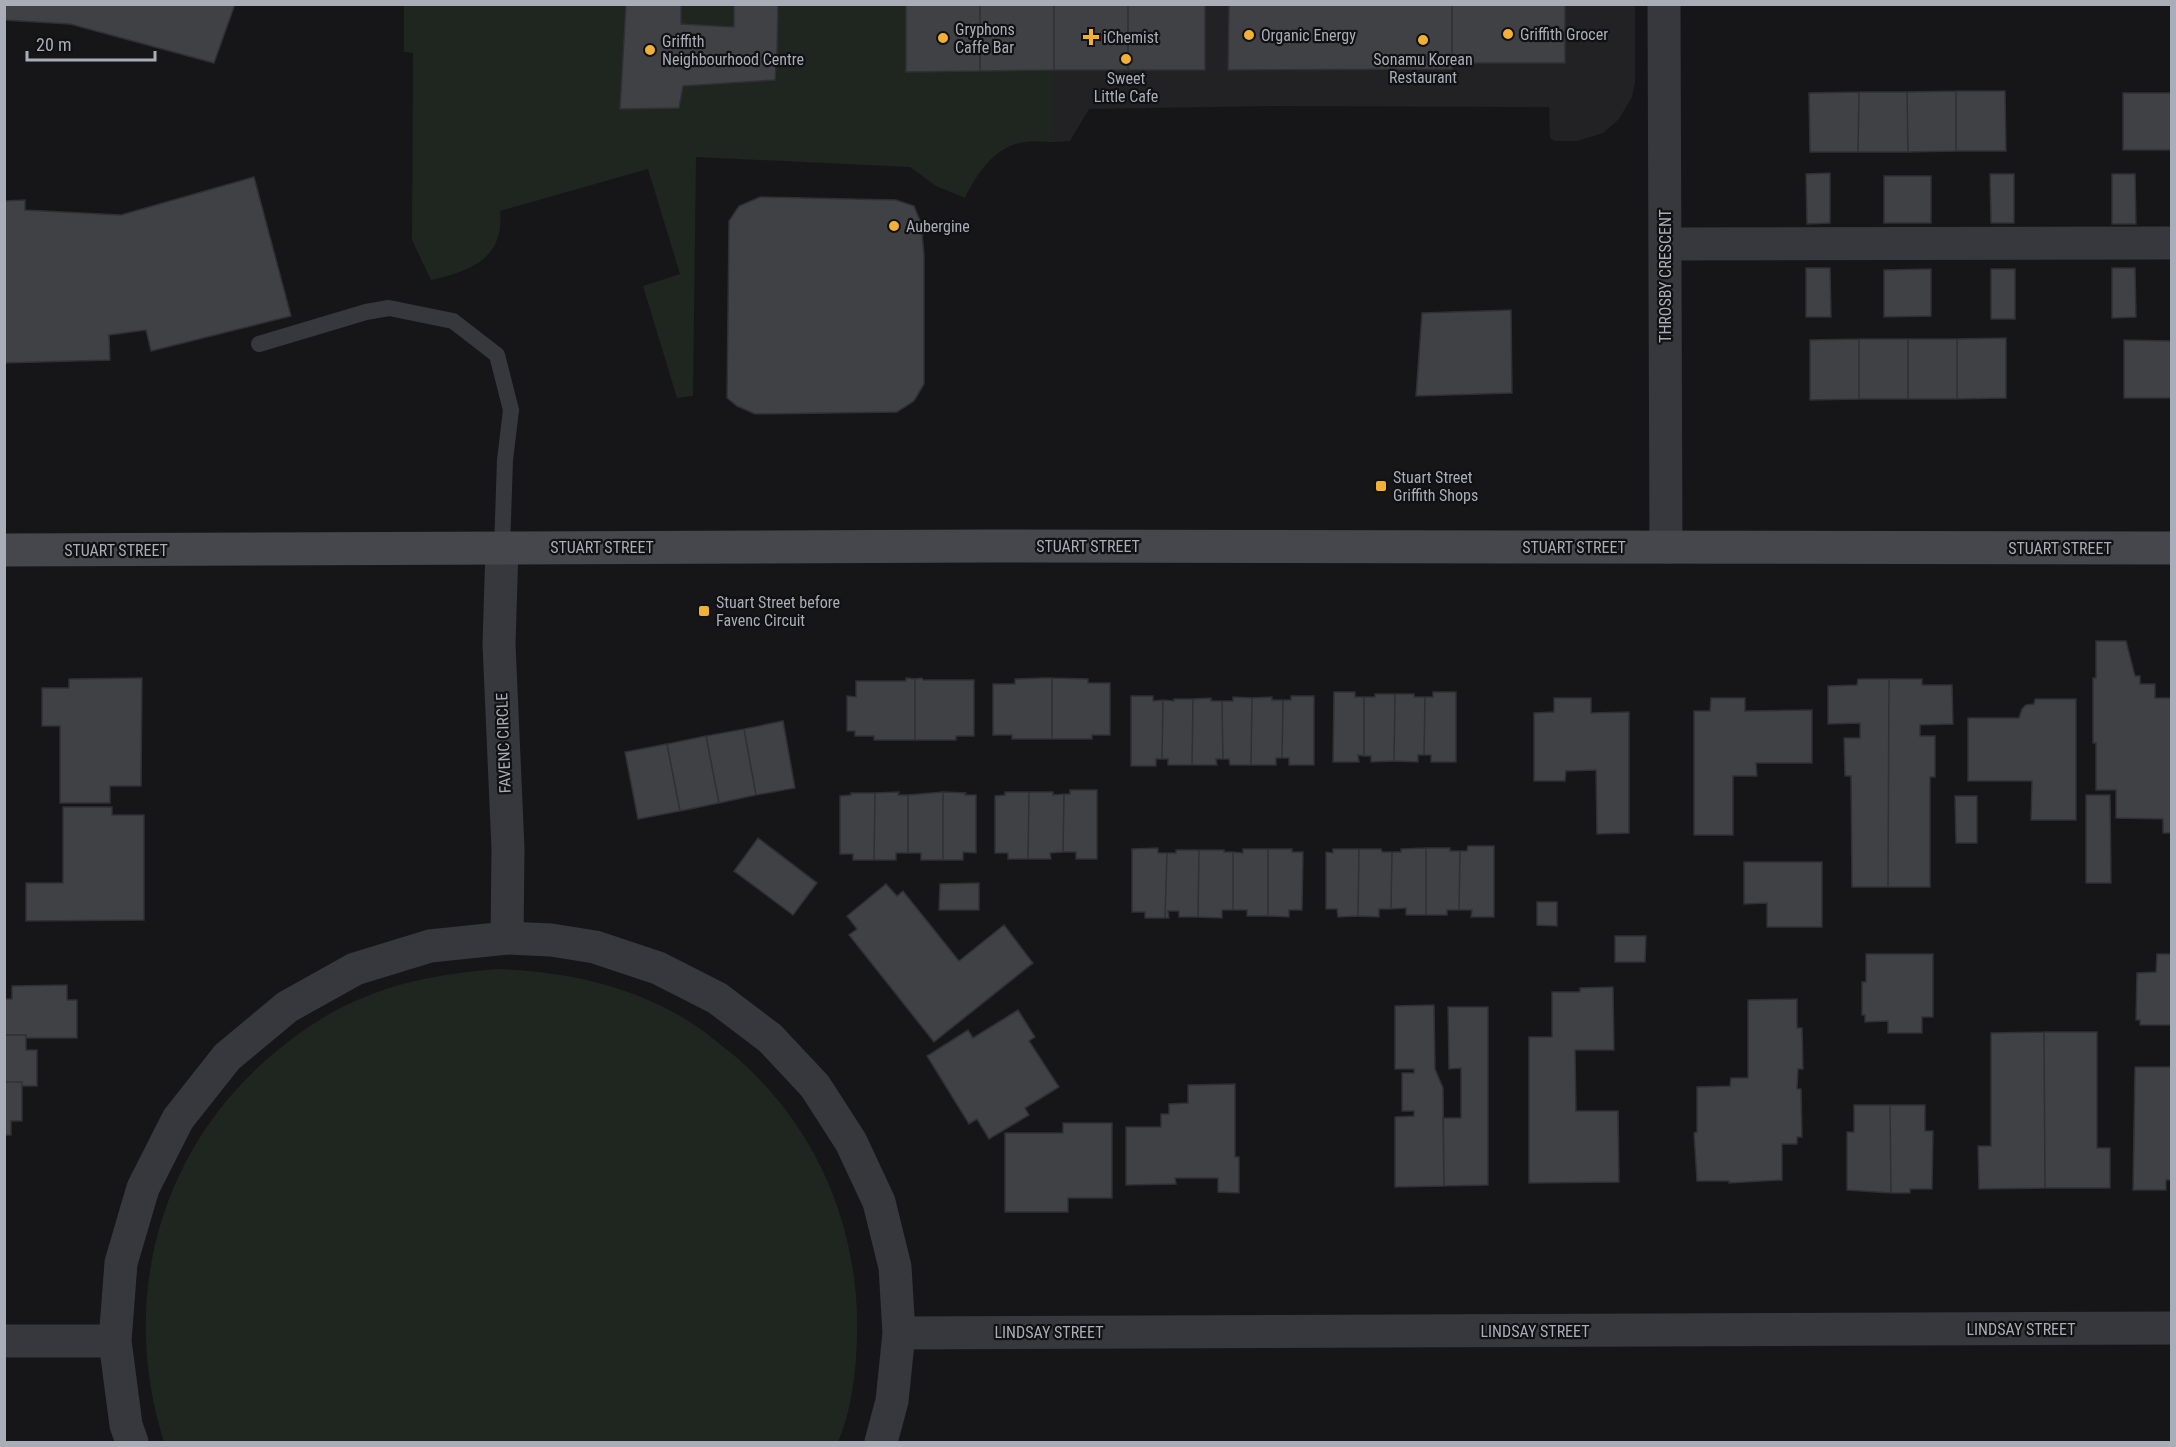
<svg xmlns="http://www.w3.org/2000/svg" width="2176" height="1447" font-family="'Roboto Condensed',sans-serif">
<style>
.built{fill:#222225}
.green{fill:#1e261f}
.building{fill:#404145;stroke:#303034;stroke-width:1.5}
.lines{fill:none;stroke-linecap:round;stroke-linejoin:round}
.lane{stroke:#37383d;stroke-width:16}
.street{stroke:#37383d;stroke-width:33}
.secondary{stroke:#45474d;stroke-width:33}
.poi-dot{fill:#f2b134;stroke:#111113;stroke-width:2}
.labels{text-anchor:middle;stroke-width:4.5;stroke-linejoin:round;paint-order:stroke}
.poi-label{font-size:16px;fill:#a8adb8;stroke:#111113;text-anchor:start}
.street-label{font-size:16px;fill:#a8adb8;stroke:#111113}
</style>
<rect width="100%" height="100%" fill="#161618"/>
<!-- built -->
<path class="built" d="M 906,5 L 1635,5 L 1635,82 L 1632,97 L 1619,119 L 1603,133 L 1577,141 L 1555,141 L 1550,138 L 1549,107 L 1275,106 L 1089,109 L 1070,141 L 1054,142 L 1054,70 L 906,72 Z"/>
<!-- green -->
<path class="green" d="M 404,5 L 906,5 L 907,72 L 1054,70 L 1054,142 C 1045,142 1035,141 1026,142 C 997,144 976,174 965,198 L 936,186 L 910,167 L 696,157 L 693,396 L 677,398 L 643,286 L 680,274 L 648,169 L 500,211 C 505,258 471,271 431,280 L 412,240 L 413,53 L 404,52 Z
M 498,969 C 562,972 616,982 673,1012 C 696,1024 716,1041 736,1057 C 824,1134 865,1243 856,1358 C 854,1386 849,1417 838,1442 L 164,1442 C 120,1305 156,1157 266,1060 C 295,1035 328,1011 365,997 C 408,979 452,973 498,969 Z"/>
<!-- building -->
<path class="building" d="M 4,4 L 235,4 L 214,63 L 70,24 L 4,20 Z
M 626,4 L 681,4 L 681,24 L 734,27 L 734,4 L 778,4 L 777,54 L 775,80 L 683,86 L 679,108 L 620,109 Z
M 906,4 L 980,4 L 980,71 L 906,72 Z
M 980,4 L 1054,4 L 1054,70 L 980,71 Z
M 1054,4 L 1128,4 L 1128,70 L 1054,70 Z
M 1128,4 L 1205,4 L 1205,70 L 1128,70 Z
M 1229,4 L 1452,4 L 1452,69 L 1228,70 Z
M 1452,4 L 1565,4 L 1565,63 L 1452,63 Z
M 1956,91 L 2005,91 L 2006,151 L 1956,151 Z
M 1956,91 L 1956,151 L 1908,152 L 1907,92 Z
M 1859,92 L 1858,152 L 1810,152 L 1809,93 Z
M 1859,92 L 1907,92 L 1908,152 L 1858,152 Z
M 2123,93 L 2172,93 L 2172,150 L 2123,150 Z
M 1830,173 L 1830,223 L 1807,224 L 1806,174 Z
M 1990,174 L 2014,174 L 2014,223 L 1991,223 Z
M 2112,174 L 2135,174 L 2136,224 L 2112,224 Z
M 1884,176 L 1931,176 L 1931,223 L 1884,223 Z
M 254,177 L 291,316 L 151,351 L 146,330 L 109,335 L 110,360 L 4,363 L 4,201 L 25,200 L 25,210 L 121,215 Z
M 760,197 L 896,200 L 914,206 L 921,223 L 924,255 L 924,384 L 914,401 L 897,412 L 755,414 L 737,406 L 727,398 L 729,221 L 739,206 Z
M 1806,268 L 1830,268 L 1831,317 L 1806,317 Z
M 2112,268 L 2135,268 L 2136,317 L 2112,318 Z
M 1931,269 L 1931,316 L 1884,317 L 1884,270 Z
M 1991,269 L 2015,269 L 2015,319 L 1991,319 Z
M 1511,310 L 1512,393 L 1416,396 L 1422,313 Z
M 2006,338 L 2006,398 L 1957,399 L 1957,339 Z
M 1859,339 L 1908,339 L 1908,399 L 1859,399 Z
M 1859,339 L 1859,399 L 1810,400 L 1810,340 Z
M 1908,339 L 1957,339 L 1957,399 L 1908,399 Z
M 2124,340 L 2172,341 L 2172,398 L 2124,398 Z
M 2096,641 L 2126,641 L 2135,676 L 2140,676 L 2140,684 L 2155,684 L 2155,698 L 2172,698 L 2172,833 L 2163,833 L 2163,819 L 2116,818 L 2116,790 L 2096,790 L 2096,743 L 2093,743 L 2093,678 L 2096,678 Z
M 142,678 L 141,786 L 110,786 L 110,803 L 60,803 L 60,726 L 42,726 L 42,688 L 69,688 L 69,679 Z
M 906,678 L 915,679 L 915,740 L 874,740 L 874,736 L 855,736 L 855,731 L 847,731 L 847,696 L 856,697 L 856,681 L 906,681 Z
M 922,678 L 923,680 L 974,680 L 974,736 L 956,736 L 956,740 L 915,740 L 915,679 Z
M 1043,678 L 1052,678 L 1052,739 L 1012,739 L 1012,735 L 993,735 L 993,684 L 1015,684 L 1015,679 Z
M 1052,678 L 1088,679 L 1088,683 L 1110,683 L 1110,735 L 1092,735 L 1092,739 L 1052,739 Z
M 1858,679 L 1889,679 L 1888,887 L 1852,887 L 1851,776 L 1845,776 L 1844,738 L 1860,738 L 1860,723 L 1828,724 L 1828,686 L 1857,685 Z
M 1889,679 L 1922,679 L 1922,685 L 1952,685 L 1953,724 L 1920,725 L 1920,736 L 1935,736 L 1935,777 L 1930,777 L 1930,887 L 1888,887 Z
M 1334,692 L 1355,692 L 1355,697 L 1364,697 L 1364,756 L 1358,755 L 1359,762 L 1333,762 Z
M 1433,692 L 1456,692 L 1456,762 L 1431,762 L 1431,755 L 1424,755 L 1425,697 L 1433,697 Z
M 1375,694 L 1395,694 L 1394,761 L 1371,762 L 1371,756 L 1364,756 L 1364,697 L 1375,697 Z
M 1395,694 L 1414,694 L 1414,697 L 1425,697 L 1424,755 L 1418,755 L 1418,762 L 1394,761 Z
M 1131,696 L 1153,696 L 1153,701 L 1163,700 L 1162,759 L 1156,759 L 1156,766 L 1131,766 Z
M 1291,696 L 1314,696 L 1314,765 L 1289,765 L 1289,758 L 1282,758 L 1283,700 L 1291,700 Z
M 1233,697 L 1252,698 L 1251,765 L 1230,765 L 1229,759 L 1223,759 L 1222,701 L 1233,701 Z
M 1272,697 L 1272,700 L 1283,700 L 1282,758 L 1276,758 L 1276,765 L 1251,765 L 1252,698 Z
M 1211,698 L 1211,701 L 1222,701 L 1223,759 L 1216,759 L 1217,765 L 1192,765 L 1193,699 Z
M 1554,698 L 1591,698 L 1591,713 L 1629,712 L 1629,833 L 1597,834 L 1596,770 L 1566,771 L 1565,781 L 1534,781 L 1534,713 L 1554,712 Z
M 1711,698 L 1745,698 L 1745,711 L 1812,710 L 1812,763 L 1756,763 L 1757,776 L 1733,776 L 1733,835 L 1694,835 L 1694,711 L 1710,711 Z
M 1174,699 L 1193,699 L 1192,765 L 1168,765 L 1168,759 L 1162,759 L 1163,700 L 1174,701 Z
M 2035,699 L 2076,699 L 2076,820 L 2031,820 L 2032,781 L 1968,781 L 1968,718 L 2019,718 L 2022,709 L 2026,705 L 2034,704 Z
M 783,721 L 795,788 L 756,795 L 744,729 Z
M 744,729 L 756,795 L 719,803 L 706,736 Z
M 706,736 L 719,803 L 680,811 L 667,744 Z
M 667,744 L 680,811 L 638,819 L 625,752 Z
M 1070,790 L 1097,790 L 1097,859 L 1076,859 L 1076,852 L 1063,852 L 1064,794 L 1070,794 Z
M 899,792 L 898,795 L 908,795 L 908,853 L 896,853 L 896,860 L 874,860 L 875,793 Z
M 943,792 L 966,793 L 965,795 L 976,795 L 976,853 L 963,852 L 963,860 L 943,860 Z
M 943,792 L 943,860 L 921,860 L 921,853 L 908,853 L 908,795 Z
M 1005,792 L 1029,792 L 1028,859 L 1008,859 L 1008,853 L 995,853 L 995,796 L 1005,795 Z
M 1029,792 L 1053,792 L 1053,795 L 1064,794 L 1063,852 L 1050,853 L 1051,859 L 1028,859 Z
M 851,793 L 875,793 L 874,860 L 853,860 L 853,854 L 840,854 L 840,796 L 851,795 Z
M 2086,795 L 2110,795 L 2111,883 L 2086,883 Z
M 1955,796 L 1977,796 L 1977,843 L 1956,843 Z
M 63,807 L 112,807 L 112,815 L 144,815 L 144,920 L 26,921 L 26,883 L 63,883 Z
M 758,838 L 817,883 L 793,915 L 734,871 Z
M 1468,846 L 1494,846 L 1494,917 L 1471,917 L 1472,910 L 1459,910 L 1460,851 L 1467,851 Z
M 1158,848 L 1158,853 L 1167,853 L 1165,918 L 1145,918 L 1145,912 L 1132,912 L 1132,849 Z
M 1426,848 L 1450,848 L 1450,851 L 1460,851 L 1459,910 L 1447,910 L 1447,915 L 1426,915 Z
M 1426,848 L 1426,915 L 1406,915 L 1406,908 L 1391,909 L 1392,852 L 1401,852 L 1401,849 Z
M 1243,849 L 1268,849 L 1268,916 L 1247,916 L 1247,910 L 1233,910 L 1233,852 L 1243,853 Z
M 1268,849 L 1292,849 L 1292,852 L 1303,852 L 1302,910 L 1289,910 L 1289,917 L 1268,916 Z
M 1333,849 L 1359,849 L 1358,916 L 1338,917 L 1337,909 L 1326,909 L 1326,852 L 1333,853 Z
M 1359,849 L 1381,849 L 1382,852 L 1392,852 L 1391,909 L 1379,909 L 1379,917 L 1358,916 Z
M 1176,850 L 1199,850 L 1198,917 L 1179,917 L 1179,911 L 1168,911 L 1169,918 L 1165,918 L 1167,853 L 1176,853 Z
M 1199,850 L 1224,850 L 1224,852 L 1233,852 L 1233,910 L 1222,910 L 1222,918 L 1198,917 Z
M 1744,862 L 1822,862 L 1822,927 L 1767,927 L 1767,903 L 1744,904 Z
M 979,883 L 979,910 L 939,910 L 940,884 Z
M 886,884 L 897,896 L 903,891 L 959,961 L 1004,925 L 1033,963 L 934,1042 L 849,935 L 857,929 L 847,916 Z
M 1537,902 L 1557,902 L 1557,926 L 1537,925 Z
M 1615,936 L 1646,936 L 1645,962 L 1615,962 Z
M 2172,949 L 2172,1025 L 2140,1025 L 2140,1020 L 2136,1020 L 2137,973 L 2156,972 L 2157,954 L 2171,954 Z
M 1866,954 L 1933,954 L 1933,1017 L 1922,1017 L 1922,1033 L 1888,1033 L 1888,1021 L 1865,1022 L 1865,1015 L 1862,1015 L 1862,982 L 1866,982 Z
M 67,985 L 67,1000 L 77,1000 L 77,1038 L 26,1038 L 26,1035 L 4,1035 L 4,999 L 12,999 L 12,986 Z
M 1613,987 L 1614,1050 L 1575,1050 L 1576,1111 L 1618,1111 L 1619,1182 L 1529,1183 L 1529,1037 L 1552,1037 L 1552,992 L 1580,992 L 1580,988 Z
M 1797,999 L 1797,1028 L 1802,1028 L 1803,1069 L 1798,1069 L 1797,1089 L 1801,1089 L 1802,1137 L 1797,1137 L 1797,1144 L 1782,1144 L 1782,1180 L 1729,1183 L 1729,1181 L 1697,1181 L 1694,1133 L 1697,1132 L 1697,1087 L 1730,1086 L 1731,1078 L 1748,1078 L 1748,1000 Z
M 1434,1005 L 1435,1069 L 1443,1088 L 1444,1186 L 1395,1187 L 1395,1117 L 1414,1116 L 1414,1111 L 1402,1111 L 1402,1073 L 1414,1073 L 1414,1069 L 1395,1069 L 1395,1006 Z
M 1448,1007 L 1488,1007 L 1488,1185 L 1444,1186 L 1443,1118 L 1461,1118 L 1461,1068 L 1449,1069 Z
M 1018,1010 L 1035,1037 L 1029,1041 L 1059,1087 L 1025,1108 L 1029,1115 L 989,1139 L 977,1119 L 969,1124 L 927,1056 L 968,1030 L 973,1038 Z
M 2044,1032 L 2045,1188 L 1979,1189 L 1978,1146 L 1991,1146 L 1991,1033 Z
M 2044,1032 L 2097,1032 L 2097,1148 L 2110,1148 L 2110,1188 L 2045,1188 Z
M 4,1035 L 26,1035 L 26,1050 L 37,1050 L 37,1086 L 22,1086 L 22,1082 L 4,1082 Z
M 2135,1067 L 2172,1067 L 2172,1180 L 2166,1180 L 2166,1190 L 2133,1190 Z
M 4,1082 L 22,1082 L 22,1121 L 11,1121 L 11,1135 L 4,1135 Z
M 1235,1084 L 1235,1157 L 1239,1157 L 1239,1193 L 1218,1192 L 1218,1178 L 1175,1178 L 1176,1184 L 1126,1185 L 1126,1127 L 1161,1127 L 1161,1114 L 1169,1114 L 1169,1104 L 1188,1103 L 1188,1085 Z
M 1854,1105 L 1890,1105 L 1891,1193 L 1847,1190 L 1847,1132 L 1854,1132 Z
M 1890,1105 L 1925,1105 L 1925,1131 L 1933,1131 L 1932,1189 L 1910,1189 L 1910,1193 L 1891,1193 Z
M 1063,1123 L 1112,1123 L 1112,1198 L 1068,1198 L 1068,1212 L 1005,1212 L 1005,1133 L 1063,1133 Z"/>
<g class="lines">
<!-- lane -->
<path class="lane" d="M 259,344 L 366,312 L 389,308 L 453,321 L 497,355 L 511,410 L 505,460 L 502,548"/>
<!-- street -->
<path class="street" d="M 1664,4 L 1666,547
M 1665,244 L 2172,243
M 502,548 L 499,644 L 508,849 L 507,938
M 899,1333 L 2172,1328
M 4,1341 L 115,1341
M 132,1442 L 126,1425 L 115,1341 L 121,1263 L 143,1188 L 178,1119 L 227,1057 L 287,1007 L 355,969 L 430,946 L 507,938 L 551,940 L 595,947 L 658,968 L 717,998 L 770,1038 L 815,1086 L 851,1142 L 879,1202 L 895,1267 L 899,1333 L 892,1401 L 881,1442"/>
<!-- secondary -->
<path class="secondary" d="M 4,550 L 989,546 L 2172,548"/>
</g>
<!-- markers -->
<g class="poi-dot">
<circle cx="1508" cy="34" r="6"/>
<circle cx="1249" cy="35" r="6"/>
<path d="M1088 28h6v6h6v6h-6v6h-6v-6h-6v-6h6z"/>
<circle cx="943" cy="38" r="6"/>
<circle cx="1423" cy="40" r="6"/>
<circle cx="650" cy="50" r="6"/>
<circle cx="1126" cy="59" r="6"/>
<circle cx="894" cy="226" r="6"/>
<rect x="1375" y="480" width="12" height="12" rx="3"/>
<rect x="698" y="605" width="12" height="12" rx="3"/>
</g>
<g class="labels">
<!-- poi labels -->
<g class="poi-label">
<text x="955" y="35">Gryphons<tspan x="955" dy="18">Caffe Bar</tspan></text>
<text x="1520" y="40">Griffith Grocer</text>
<text x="1261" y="41">Organic Energy</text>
<text x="1103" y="43">iChemist</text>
<text x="662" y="47">Griffith<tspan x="662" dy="18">Neighbourhood Centre</tspan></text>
<text x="1423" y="65" text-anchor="middle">Sonamu Korean<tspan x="1423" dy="18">Restaurant</tspan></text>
<text x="1126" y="84" text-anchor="middle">Sweet<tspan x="1126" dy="18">Little Cafe</tspan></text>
<text x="906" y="232">Aubergine</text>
<text x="1393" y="483">Stuart Street<tspan x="1393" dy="18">Griffith Shops</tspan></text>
<text x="716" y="608">Stuart Street before<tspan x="716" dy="18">Favenc Circuit</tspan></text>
</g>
<!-- street labels -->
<g class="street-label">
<text transform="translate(1665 276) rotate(-90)" y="6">THROSBY CRESCENT</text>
<text x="1088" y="552">STUART STREET</text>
<text x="602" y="553">STUART STREET</text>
<text x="1574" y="553">STUART STREET</text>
<text x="2060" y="554">STUART STREET</text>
<text x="116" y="556">STUART STREET</text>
<text transform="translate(503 743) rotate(-92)" y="6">FAVENC CIRCLE</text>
<text x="2021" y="1335">LINDSAY STREET</text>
<text x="1535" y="1337">LINDSAY STREET</text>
<text x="1049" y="1338">LINDSAY STREET</text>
</g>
</g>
<!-- border -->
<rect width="2176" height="1447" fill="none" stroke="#a8adb8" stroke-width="12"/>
<!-- scale -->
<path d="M27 51v9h128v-9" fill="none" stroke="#a8adb8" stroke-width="3"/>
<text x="36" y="51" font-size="18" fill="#a8adb8" stroke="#111113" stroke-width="4.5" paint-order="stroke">20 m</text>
</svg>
